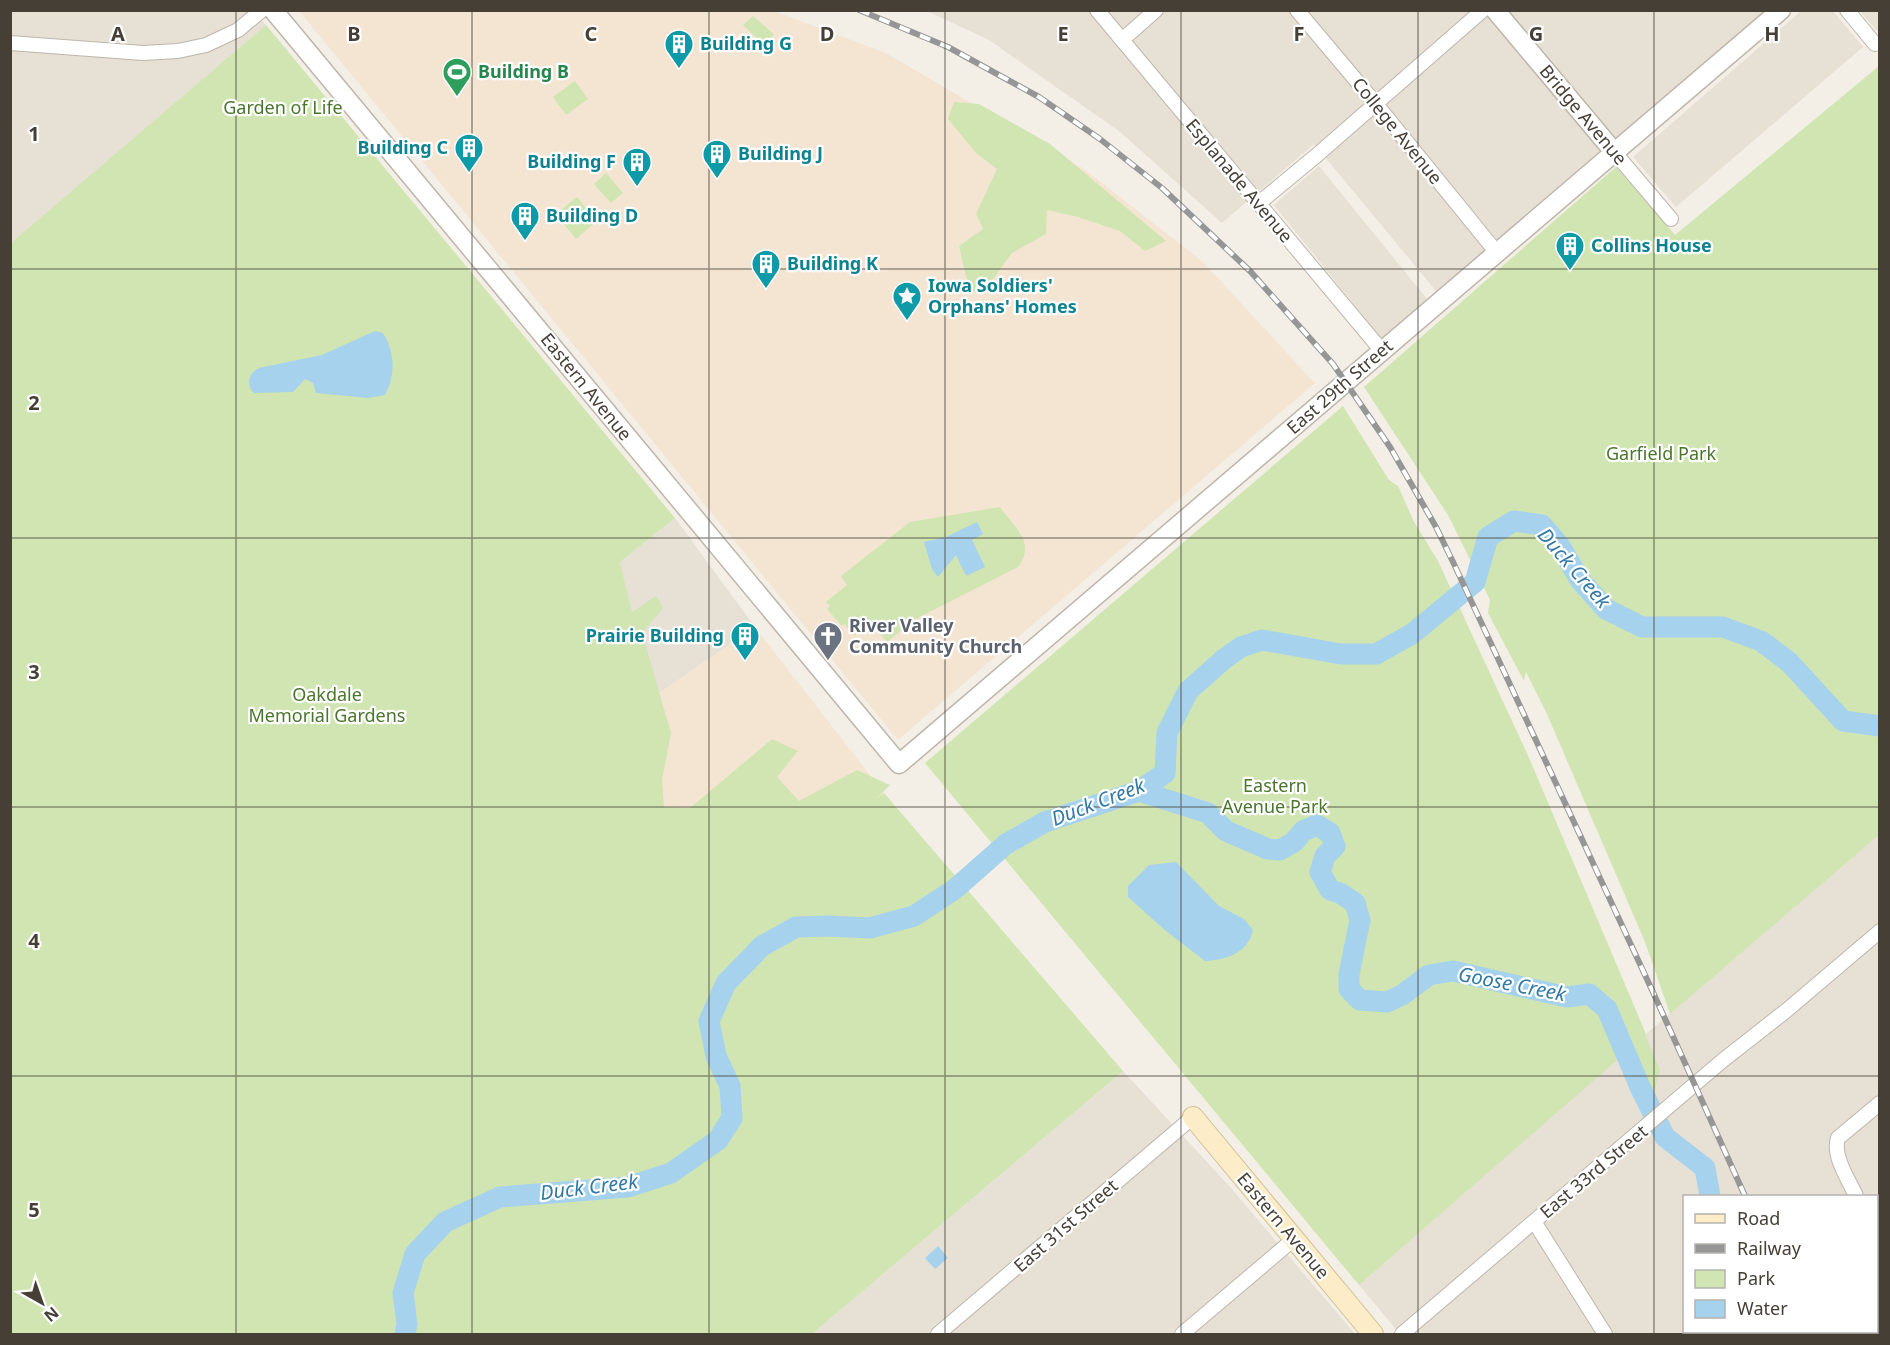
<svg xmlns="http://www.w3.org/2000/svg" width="1890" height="1345" font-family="'Noto Sans',sans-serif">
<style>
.residential{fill:#e6e0d5;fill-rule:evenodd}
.commercial{fill:#f4e5d3}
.green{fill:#d0e5b2}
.water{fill:#a6d2ed}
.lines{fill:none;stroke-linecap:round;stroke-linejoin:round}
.river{stroke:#a6d2ed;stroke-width:21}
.minor-casing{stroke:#beb6aa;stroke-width:16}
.tertiary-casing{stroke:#beb6aa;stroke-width:21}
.secondary-casing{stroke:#d1c098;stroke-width:22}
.minor{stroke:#fff;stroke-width:14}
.tertiary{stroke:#fff;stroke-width:18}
.secondary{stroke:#fcedc8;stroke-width:20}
.rail-casing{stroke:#969696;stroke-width:6}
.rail{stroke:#fff;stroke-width:4;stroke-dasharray:11;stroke-linecap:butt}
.grid{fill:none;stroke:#453f36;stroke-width:1.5;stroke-opacity:0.55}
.labels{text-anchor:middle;stroke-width:4.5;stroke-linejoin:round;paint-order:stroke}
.culture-label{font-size:18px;font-weight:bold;fill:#0d838f;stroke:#fff;text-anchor:start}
.leisure-label{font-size:18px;font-weight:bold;fill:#27864d;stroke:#fff;text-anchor:start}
.park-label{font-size:18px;fill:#4a752c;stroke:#fff}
.street-label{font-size:18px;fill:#453f36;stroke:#fff}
.worship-label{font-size:18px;font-weight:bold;fill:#5b616d;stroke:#fff;text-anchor:start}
.water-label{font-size:20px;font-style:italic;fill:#3279a4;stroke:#fff}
.grid-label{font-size:20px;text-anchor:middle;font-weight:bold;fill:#453f36;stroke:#fff;stroke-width:4.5;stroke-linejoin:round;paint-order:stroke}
</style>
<rect width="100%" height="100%" fill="#f3efe7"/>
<!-- residential -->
<path class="residential" d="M 11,11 L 253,11 L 266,25 L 11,244 Z
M 927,11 L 1768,11 L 1545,201 L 1436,291 L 1314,144 L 1222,223 L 1119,131 L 989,40 Z
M 1801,11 L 1833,11 L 1863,47 L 1676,207 L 1633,157 Z
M 1860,11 L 1879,11 L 1879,29 L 1877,31 Z
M 1319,166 L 1427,299 L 1381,338 L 1274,205 Z
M 675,518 L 755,627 L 652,698 L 620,562 Z
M 1879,835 L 1879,1334 L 1400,1334 L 1359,1285 L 1646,1034 ZM 1684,1196 L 1876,1196 L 1876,1332 L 1684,1332 Z
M 1123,1071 L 1231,1188 L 1355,1334 L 812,1334 Z"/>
<!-- commercial -->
<path class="commercial" d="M 299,11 L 774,11 L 886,53 L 1084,169 L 1202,261 L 1315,383 L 898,740 Z
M 755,627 L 884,793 L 645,989 L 605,940 L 652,698 Z"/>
<!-- green -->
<path class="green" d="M 753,16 L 774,34 L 765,46 L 743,25 Z
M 266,25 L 675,518 L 620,562 L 632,612 L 656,596 L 663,608 L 642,633 L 671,733 L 662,780 L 664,807 L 690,808 L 772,739 L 798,751 L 777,777 L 799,801 L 857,770 L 890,785 L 875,800 L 884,793 L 1123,1071 L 812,1334 L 11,1334 L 10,244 Z
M 1879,66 L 1879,835 L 1670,1014 L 1645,942 L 1547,714 L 1526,672 L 1524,681 L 1488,613 L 1490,600 L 1448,515 L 1364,387 L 1616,167 L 1675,235 Z
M 575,81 L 588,99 L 566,115 L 553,97 Z
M 954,102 L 979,104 L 1050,144 L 1166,241 L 1145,251 L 1120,231 L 1078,217 L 1047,210 L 1046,234 L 1012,253 L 982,294 L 969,290 L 959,246 L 983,229 L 976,214 L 997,169 L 976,153 L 948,119 Z
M 606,173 L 623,193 L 611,203 L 594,184 Z
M 577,197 L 597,221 L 576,239 L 556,214 Z
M 1343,406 L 1389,480 L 1398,486 L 1414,522 L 1438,561 L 1530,760 L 1646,1034 L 1645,1036 L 1660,1069 L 1653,1098 L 1631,1048 L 1359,1285 L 925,763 Z
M 1000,507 C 1014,527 1037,543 1018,567 L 914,620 L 887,642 L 873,624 L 865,631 L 862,629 L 854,636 L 845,624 L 842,626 L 827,609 L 830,606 L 826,602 L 847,585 L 841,576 L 910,522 Z"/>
<!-- water -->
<path class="water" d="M 375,331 L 383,333 C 395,353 396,374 385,395 L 368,398 L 316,393 L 313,383 L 305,379 L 293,392 L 254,393 C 245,384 249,373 259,368 L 322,355 Z
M 977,522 L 983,534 L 972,540 L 985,567 L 966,576 L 956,555 L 938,577 L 932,569 L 924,542 L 946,537 Z
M 1176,862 L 1219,906 L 1244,919 L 1253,930 C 1248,953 1226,960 1205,961 L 1166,931 L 1128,897 L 1128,886 L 1149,865 Z
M 938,1246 L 948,1258 L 935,1269 L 925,1258 Z"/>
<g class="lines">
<!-- river -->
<path class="river" d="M 1139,791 L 1208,813 L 1226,831 L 1268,849 L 1280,850 L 1294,842 L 1303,831 L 1317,825 L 1330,833 L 1335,846 L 1325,856 L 1320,872 L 1330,890 L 1340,893 L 1355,903 L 1360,920 L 1349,974 L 1349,989 L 1360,1000 L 1387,1002 L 1402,995 L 1429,975 L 1453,971 L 1567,997 L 1589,994 L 1607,1009 L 1640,1087 L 1665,1137 L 1705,1168 L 1710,1196
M 1760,1332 L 1761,1334
M 405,1334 L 407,1324 L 403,1293 L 415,1254 L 445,1222 L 500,1197 L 628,1187 L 671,1173 L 718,1140 L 732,1118 L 730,1086 L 716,1056 L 709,1021 L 726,983 L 762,946 L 796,927 L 827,926 L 870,928 L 914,916 L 955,889 L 1006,844 L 1045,822 L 1139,791 L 1165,773 L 1167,733 L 1188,691 L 1224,659 L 1241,647 L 1262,640 L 1341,654 L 1376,654 L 1412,634 L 1475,582 L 1488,537 L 1514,521 L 1542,525 L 1560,546 L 1580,580 L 1606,609 L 1642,627 L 1723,627 L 1761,641 L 1789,662 L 1843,721 L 1880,726"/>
<!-- minor casing -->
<g class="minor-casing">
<path id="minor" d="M 1097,10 L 1382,351
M 1297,10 L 1376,104 L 1497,253
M 1847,10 L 1875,44
M 1122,40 L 1156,10
M 10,43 L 143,53 L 178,51 L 206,45 L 238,30 L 262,10
M 1615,153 L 1671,219
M 1259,203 L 1317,155 L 1483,10
M 1856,1196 C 1849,1180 1832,1156 1838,1138 L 1880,1103
M 1535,1223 L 1605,1334
M 1876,1244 L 1880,1251
M 938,1334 L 1193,1117
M 1182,1334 L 1294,1239
M 1402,1334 L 1722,1061 L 1787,1010 L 1880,931"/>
</g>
<!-- tertiary casing -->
<g class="tertiary-casing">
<path id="tertiary" d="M 273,10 L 899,764 L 1781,10
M 1495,10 L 1615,153"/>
</g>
<!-- secondary casing -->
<g class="secondary-casing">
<path id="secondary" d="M 1193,1117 L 1373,1334"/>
</g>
<!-- minor -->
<use href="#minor" class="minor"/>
<!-- tertiary -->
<use href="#tertiary" class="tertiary"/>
<!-- secondary -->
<use href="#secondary" class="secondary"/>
<!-- rail casing -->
<g class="rail-casing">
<path id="rail" d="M 859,10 L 948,47 L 1039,97 L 1100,139 L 1162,188 L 1250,271 L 1333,364 L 1390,447 L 1436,527 L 1454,564 L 1652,990 L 1745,1196
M 1808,1332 L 1809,1334"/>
</g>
<!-- rail -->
<use href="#rail" class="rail"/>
</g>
<!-- grid -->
<path class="grid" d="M 236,10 L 236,1334M 472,10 L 472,1334M 709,10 L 709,1334M 945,10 L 945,1334M 1181,10 L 1181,1334M 1418,10 L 1418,1334M 1654,10 L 1654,1334M 10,269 L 1880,269M 10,538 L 1880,538M 10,807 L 1880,807M 10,1076 L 1880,1076"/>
<!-- icons -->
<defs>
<g id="building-pin" transform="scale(1.5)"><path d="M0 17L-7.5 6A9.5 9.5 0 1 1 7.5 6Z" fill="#0f9aa8" stroke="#fff"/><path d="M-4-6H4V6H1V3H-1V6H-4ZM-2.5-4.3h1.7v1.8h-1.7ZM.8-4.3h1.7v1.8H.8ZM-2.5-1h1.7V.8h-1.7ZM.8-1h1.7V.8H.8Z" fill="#fff"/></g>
<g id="stadium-pin" transform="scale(1.5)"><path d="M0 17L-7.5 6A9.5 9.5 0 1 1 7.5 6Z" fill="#2e9e5b" stroke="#fff"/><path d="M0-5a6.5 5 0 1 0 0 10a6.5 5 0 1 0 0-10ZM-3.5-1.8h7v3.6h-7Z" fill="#fff"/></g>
<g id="sight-pin" transform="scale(1.5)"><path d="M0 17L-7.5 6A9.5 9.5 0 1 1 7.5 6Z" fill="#0f9aa8" stroke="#fff"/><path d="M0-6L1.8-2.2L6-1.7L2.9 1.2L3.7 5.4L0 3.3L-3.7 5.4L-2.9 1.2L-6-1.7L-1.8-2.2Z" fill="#fff"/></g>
<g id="church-pin" transform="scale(1.5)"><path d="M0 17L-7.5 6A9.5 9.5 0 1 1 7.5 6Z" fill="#6b7280" stroke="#fff"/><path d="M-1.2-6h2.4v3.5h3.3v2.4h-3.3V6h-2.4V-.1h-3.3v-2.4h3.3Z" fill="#fff"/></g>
</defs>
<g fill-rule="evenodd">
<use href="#building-pin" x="679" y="44"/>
<use href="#stadium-pin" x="457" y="72"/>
<use href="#building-pin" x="469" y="148"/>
<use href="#building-pin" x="717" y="154"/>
<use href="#building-pin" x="637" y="162"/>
<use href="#building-pin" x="525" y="216"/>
<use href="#building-pin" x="1570" y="246"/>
<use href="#building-pin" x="766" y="264"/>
<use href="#sight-pin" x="907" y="296"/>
<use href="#building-pin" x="745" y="636"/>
<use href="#church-pin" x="828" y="636"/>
</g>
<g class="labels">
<!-- culture labels -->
<g class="culture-label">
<text x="700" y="50">Building G</text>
<text x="448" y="154" text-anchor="end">Building C</text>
<text x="738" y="160">Building J</text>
<text x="616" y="168" text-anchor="end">Building F</text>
<text x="546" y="222">Building D</text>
<text x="1591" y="252">Collins House</text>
<text x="787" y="270">Building K</text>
<text x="928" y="292">Iowa Soldiers'<tspan x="928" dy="21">Orphans' Homes</tspan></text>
<text x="724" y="642" text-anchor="end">Prairie Building</text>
</g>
<!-- leisure labels -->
<g class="leisure-label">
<text x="478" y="78">Building B</text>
</g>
<!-- park labels -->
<g class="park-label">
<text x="283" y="114">Garden of Life</text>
<text x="1661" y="460">Garfield Park</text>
<text x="327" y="701">Oakdale<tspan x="327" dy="21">Memorial Gardens</tspan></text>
<text x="1275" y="792">Eastern<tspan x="1275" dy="21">Avenue Park</tspan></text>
</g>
<!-- street labels -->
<g class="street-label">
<text transform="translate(1583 115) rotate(50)" y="6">Bridge Avenue</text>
<text transform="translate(1397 131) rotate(51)" y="6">College Avenue</text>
<text transform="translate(1239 181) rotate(50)" y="6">Esplanade Avenue</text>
<text transform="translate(586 387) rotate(51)" y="6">Eastern Avenue</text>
<text transform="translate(1340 387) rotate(-41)" y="6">East 29th Street</text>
<text transform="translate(1594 1172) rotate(-40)" y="6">East 33rd Street</text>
<text transform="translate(1066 1226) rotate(-41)" y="6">East 31st Street</text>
<text transform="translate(1283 1226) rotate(50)" y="6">Eastern Avenue</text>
</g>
<!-- worship labels -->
<g class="worship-label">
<text x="849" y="632">River Valley<tspan x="849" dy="21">Community Church</tspan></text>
</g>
<!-- water labels -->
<g class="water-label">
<text transform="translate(1574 568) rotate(49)" y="7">Duck Creek</text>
<text transform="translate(1098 802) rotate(-21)" y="7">Duck Creek</text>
<text transform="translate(1512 984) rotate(11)" y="7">Goose Creek</text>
<text transform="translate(589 1187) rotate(-7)" y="7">Duck Creek</text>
</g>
</g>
<g class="grid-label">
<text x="118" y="41">A</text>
<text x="354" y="41">B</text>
<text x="591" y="41">C</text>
<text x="827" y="41">D</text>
<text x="1063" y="41">E</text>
<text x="1299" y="41">F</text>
<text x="1536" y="41">G</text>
<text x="1772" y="41">H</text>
<text x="34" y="141">1</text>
<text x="34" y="410">2</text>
<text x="34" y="679">3</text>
<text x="34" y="948">4</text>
<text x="34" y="1217">5</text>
</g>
<!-- border -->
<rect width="1890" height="1345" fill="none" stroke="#453f36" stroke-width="24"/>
<!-- legend -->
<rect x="1683" y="1195" width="195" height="138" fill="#ffffff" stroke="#b5b2af" stroke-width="1.5"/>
<rect x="1695" y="1214" width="30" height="9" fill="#fcedc8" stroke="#b5b2af" stroke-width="1.5"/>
<text x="1737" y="1225" font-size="18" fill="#453f36">Road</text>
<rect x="1695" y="1244" width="30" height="9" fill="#969696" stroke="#b5b2af" stroke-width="1.5"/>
<text x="1737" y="1255" font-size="18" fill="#453f36">Railway</text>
<rect x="1695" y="1270" width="30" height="18" fill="#d0e5b2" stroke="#b5b2af" stroke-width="1.5"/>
<text x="1737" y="1285" font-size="18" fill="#453f36">Park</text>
<rect x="1695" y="1300" width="30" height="18" fill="#a6d2ed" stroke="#b5b2af" stroke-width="1.5"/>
<text x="1737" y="1315" font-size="18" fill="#453f36">Water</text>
<!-- north arrow -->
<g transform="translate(42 1303) rotate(140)" stroke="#ffffff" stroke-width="4.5" paint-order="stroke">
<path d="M0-4.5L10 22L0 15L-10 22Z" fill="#453f36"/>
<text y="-9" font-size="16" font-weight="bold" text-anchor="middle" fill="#453f36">N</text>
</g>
</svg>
